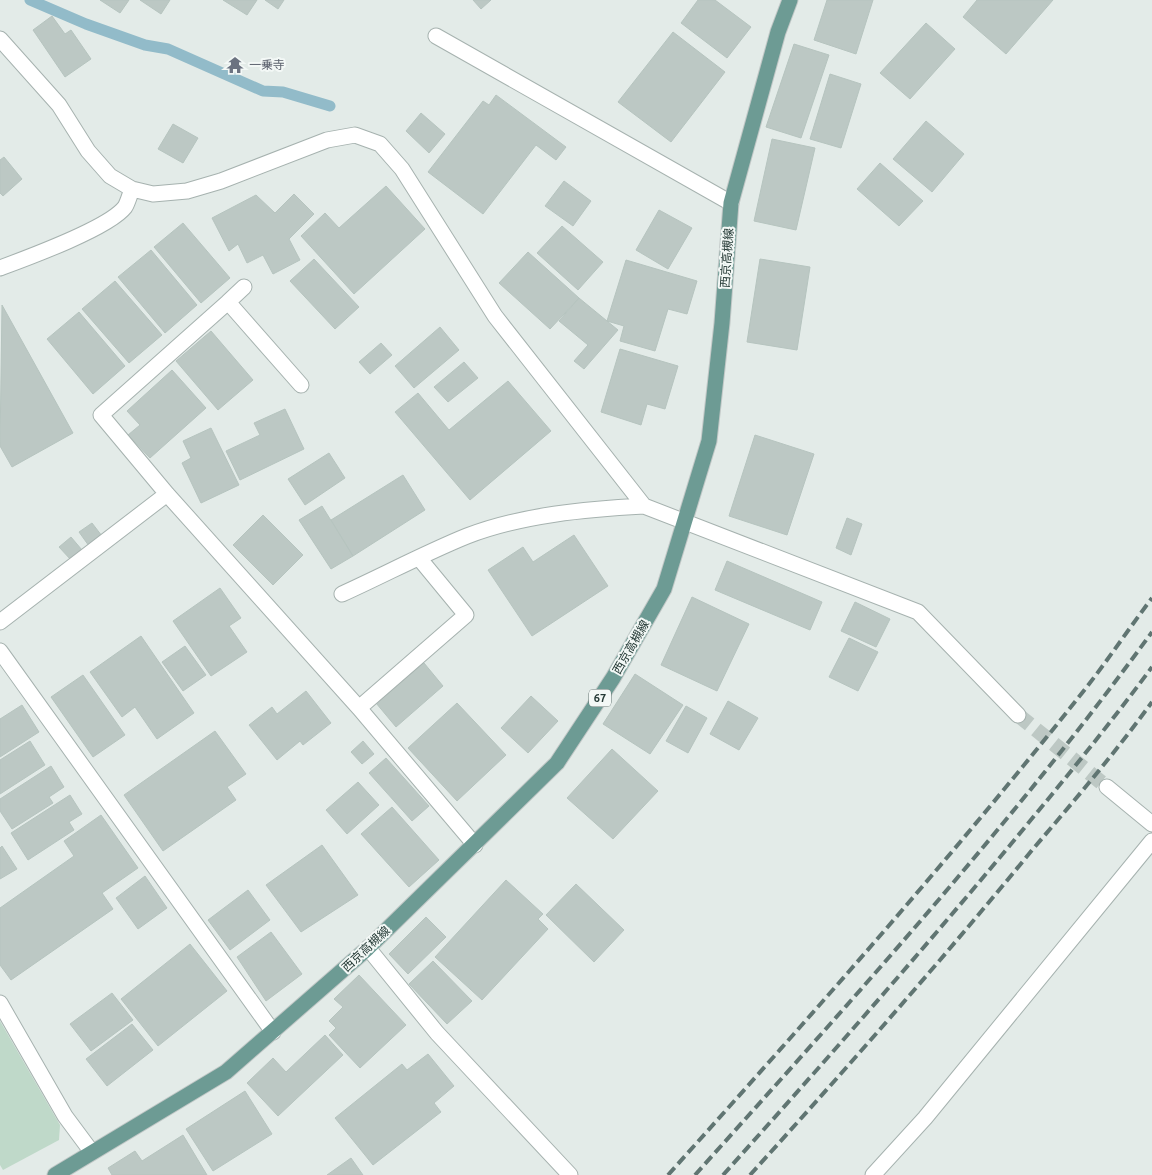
<svg xmlns="http://www.w3.org/2000/svg" width="1152" height="1175" font-family="Ubuntu,'Noto Sans JP',sans-serif">
<style>
.green{fill:#bfd9c9}
.lines{fill:none;stroke-linecap:round;stroke-linejoin:round}
.stream{stroke:#92bbc9;stroke-width:11}
.building{fill:#bcc8c4;stroke:#b6c4bf}
.minor-tunnel{stroke:#bdc8c4;stroke-width:15;stroke-dasharray:15 8;stroke-linecap:butt}
.minor-casing{stroke:#a6b2af;stroke-width:17}
.major-casing{stroke:#c2c8c7;stroke-width:17}
.minor{stroke:#fff;stroke-width:15}
.major{stroke:#6d9b94;stroke-width:15}
.rail{stroke:#607572;stroke-width:4;stroke-dasharray:10 5;stroke-linecap:butt}
.labels{text-anchor:middle;stroke-width:4;stroke-linejoin:round;paint-order:stroke}
.shield{fill:#f3f8f6;stroke:#637370;stroke-width:1}
.shield-label{font-size:11px;font-weight:bold;fill:#253a36}
.worship-label{font-size:12px;fill:#5b616d;stroke:#f3f8f6;text-anchor:start}
.street-label{font-size:12px;fill:#253a36;stroke:#f3f8f6}
</style>
<rect width="100%" height="100%" fill="#e3ebe8"/>
<!-- green -->
<path class="green" d="M 0,1021 L 60,1125 L 59,1140 L 3,1170 L 0,1165 Z"/>
<g class="lines">
<!-- stream -->
<path class="stream" d="M 30,0 L 86,24 L 145,45 L 168,49 L 263,91 L 283,92 L 330,106"/>
</g>
<!-- building -->
<path class="building" d="M 100,0 L 129,0 L 120,13 Z
M 140,0 L 170,0 L 161,14 Z
M 223,0 L 257,0 L 247,15 Z
M 265,0 L 284,0 L 278,9 Z
M 473,0 L 491,0 L 481,9 Z
M 698,0 L 715,0 L 751,27 L 727,58 L 681,23 Z
M 827,0 L 873,0 L 856,54 L 814,40 Z
M 977,0 L 1053,0 L 1006,54 L 963,17 Z
M 52,16 L 65,34 L 71,30 L 91,59 L 65,77 L 33,30 Z
M 926,23 L 955,49 L 910,99 L 880,73 Z
M 673,32 L 725,72 L 671,142 L 618,102 Z
M 794,44 L 829,55 L 801,138 L 766,127 Z
M 830,74 L 861,84 L 841,148 L 810,139 Z
M 496,95 L 566,147 L 556,160 L 536,145 L 483,214 L 428,172 L 483,101 L 489,105 Z
M 421,113 L 445,134 L 429,153 L 406,131 Z
M 926,121 L 964,154 L 932,192 L 893,159 Z
M 173,124 L 198,138 L 183,163 L 158,149 Z
M 772,139 L 815,148 L 796,230 L 754,221 Z
M 4,157 L 22,179 L 3,196 L 0,193 L 0,160 Z
M 880,163 L 923,201 L 899,226 L 857,189 Z
M 564,181 L 591,201 L 573,226 L 545,206 Z
M 386,186 L 425,229 L 354,294 L 301,236 L 325,213 L 339,228 Z
M 294,194 L 314,214 L 289,239 L 300,260 L 273,274 L 263,255 L 247,263 L 238,244 L 229,251 L 212,218 L 256,195 L 275,213 Z
M 659,210 L 692,228 L 668,269 L 636,250 Z
M 183,223 L 230,278 L 201,303 L 154,247 Z
M 562,226 L 603,262 L 578,290 L 537,253 Z
M 151,250 L 197,305 L 165,333 L 118,277 Z
M 528,252 L 579,298 L 550,329 L 499,283 Z
M 314,259 L 359,307 L 335,329 L 290,281 Z
M 760,259 L 810,267 L 797,350 L 747,342 Z
M 626,260 L 697,281 L 687,314 L 668,309 L 655,351 L 620,341 L 624,326 L 607,321 Z
M 115,281 L 162,335 L 129,363 L 82,309 Z
M 579,298 L 618,330 L 584,369 L 574,361 L 588,345 L 559,321 Z
M 2,305 L 73,433 L 12,467 L 0,446 Z
M 79,312 L 125,366 L 93,394 L 47,339 Z
M 440,327 L 459,350 L 414,388 L 395,366 Z
M 211,331 L 253,380 L 218,410 L 176,361 Z
M 381,343 L 392,355 L 370,374 L 359,362 Z
M 620,349 L 678,366 L 665,409 L 647,404 L 641,425 L 601,412 Z
M 464,362 L 478,378 L 448,402 L 434,387 Z
M 172,370 L 206,408 L 150,458 L 128,435 L 140,425 L 127,411 Z
M 508,381 L 551,431 L 470,500 L 395,412 L 418,393 L 449,430 Z
M 285,409 L 304,449 L 240,480 L 226,451 L 260,435 L 254,423 Z
M 211,428 L 239,485 L 201,503 L 182,463 L 191,458 L 183,441 Z
M 755,435 L 814,454 L 787,535 L 729,516 Z
M 329,453 L 345,478 L 305,505 L 288,479 Z
M 403,475 L 425,510 L 353,556 L 331,520 Z
M 322,506 L 353,556 L 331,569 L 299,520 Z
M 263,515 L 303,555 L 273,585 L 233,545 Z
M 847,518 L 862,524 L 851,555 L 836,548 Z
M 92,523 L 102,536 L 89,546 L 79,532 Z
M 574,535 L 608,586 L 532,636 L 488,570 L 523,547 L 533,562 Z
M 71,537 L 82,550 L 71,560 L 59,547 Z
M 727,561 L 822,602 L 810,630 L 715,590 Z
M 220,588 L 241,618 L 229,626 L 247,652 L 211,676 L 173,621 Z
M 692,597 L 749,624 L 717,691 L 661,665 Z
M 855,602 L 890,619 L 876,647 L 841,631 Z
M 141,636 L 194,713 L 157,739 L 135,707 L 122,717 L 90,672 Z
M 849,638 L 878,652 L 858,691 L 829,677 Z
M 185,646 L 206,675 L 183,691 L 162,662 Z
M 424,663 L 443,686 L 396,727 L 376,703 Z
M 635,674 L 683,705 L 650,754 L 603,724 Z
M 83,675 L 125,735 L 93,757 L 51,697 Z
M 306,691 L 331,723 L 303,745 L 300,741 L 277,760 L 249,725 L 272,707 L 277,714 Z
M 531,696 L 558,721 L 528,753 L 501,728 Z
M 728,701 L 758,718 L 739,750 L 710,734 Z
M 457,703 L 506,755 L 457,801 L 408,748 Z
M 22,705 L 39,732 L 0,757 L 0,719 Z
M 686,706 L 707,718 L 688,753 L 666,741 Z
M 215,731 L 246,774 L 227,787 L 236,800 L 163,851 L 124,795 Z
M 30,741 L 45,765 L 0,794 L 0,760 Z
M 363,741 L 374,754 L 362,764 L 351,752 Z
M 612,749 L 658,791 L 613,839 L 567,798 Z
M 386,758 L 429,806 L 412,821 L 369,773 Z
M 51,766 L 64,787 L 49,797 L 53,803 L 12,829 L 0,811 L 0,799 Z
M 358,782 L 379,805 L 347,834 L 326,810 Z
M 70,795 L 82,814 L 69,822 L 74,830 L 28,860 L 11,833 Z
M 392,807 L 439,860 L 409,887 L 361,834 Z
M 101,815 L 138,868 L 102,893 L 113,909 L 11,980 L 0,965 L 0,908 L 74,856 L 64,841 Z
M 322,845 L 358,895 L 301,932 L 266,885 Z
M 2,846 L 17,869 L 0,879 L 0,848 Z
M 145,876 L 167,908 L 138,929 L 116,898 Z
M 506,880 L 543,914 L 538,919 L 548,929 L 482,1000 L 435,957 Z
M 576,884 L 624,930 L 594,962 L 546,915 Z
M 248,890 L 270,920 L 230,950 L 208,920 Z
M 426,917 L 446,937 L 408,974 L 389,954 Z
M 271,932 L 302,974 L 266,1001 L 237,957 Z
M 190,944 L 227,991 L 158,1046 L 121,999 Z
M 433,961 L 472,1001 L 447,1024 L 409,984 Z
M 359,975 L 406,1025 L 360,1068 L 329,1035 L 336,1028 L 329,1021 L 343,1007 L 334,999 Z
M 112,993 L 133,1020 L 91,1051 L 70,1024 Z
M 132,1024 L 153,1050 L 107,1086 L 86,1059 Z
M 325,1035 L 343,1055 L 278,1116 L 247,1083 L 273,1058 L 286,1072 Z
M 428,1054 L 454,1086 L 434,1103 L 441,1112 L 373,1165 L 335,1118 L 402,1064 L 407,1070 Z
M 245,1091 L 272,1134 L 213,1171 L 186,1129 Z
M 183,1135 L 207,1175 L 112,1175 L 108,1168 L 135,1151 L 142,1161 Z
M 351,1158 L 363,1175 L 327,1175 Z"/>
<g class="lines">
<!-- minor-tunnel -->
<path class="minor-tunnel" d="M 1018,715 L 1107,787"/>
<!-- minor casing -->
<g class="minor-casing">
<path id="minor" d="M 436,36 L 731,203
M 0,39 L 59,105 L 88,151 L 110,176 L 132,189 L 153,194 L 187,191 L 221,181 L 327,140 L 355,135 L 380,144 L 402,169 L 495,316 L 644,506 L 918,612 L 1018,715
M 0,268 C 27,258 109,228 125,207 C 128,202 130,194 132,189
M 228,302 L 244,287
M 301,385 L 228,302 L 101,415 L 167,494 L 359,708 L 475,845
M 342,594 C 384,575 425,553 467,536 C 521,515 587,509 644,506
M 0,622 L 167,494
M 0,651 L 273,1032
M 359,708 L 466,615 L 419,558
M 1107,787 L 1152,824
M 368,948 L 437,1033 L 570,1175
M 0,1003 L 65,1116 L 91,1151
M 873,1175 L 925,1118 L 1152,841"/>
</g>
<!-- major casing -->
<g class="major-casing">
<path id="major" d="M 55,1175 L 226,1072 L 368,948 L 557,763 L 613,678 L 664,589 L 709,441 L 722,323 L 731,203 L 778,32 L 790,0"/>
</g>
<!-- minor -->
<use href="#minor" class="minor"/>
<!-- major -->
<use href="#major" class="major"/>
<!-- rail -->
<path class="rail" d="M 668,1175 C 808,1019 948,862 1078,698 C 1104,666 1127,631 1152,598
M 695,1175 C 853,999 1013,823 1152,632
M 723,1175 C 821,1066 917,957 1011,844 C 1059,786 1107,728 1152,667
M 750,1175 C 847,1068 942,960 1033,849 C 1074,801 1115,753 1152,702"/>
</g>
<!-- icons -->
<defs>
<g id="temple-bare" transform="scale(1.35)"><path d="M0-6L5-2H3V0L6.5 2.5H4V6H1.5V3h-3V6H-4V2.5H-6.5L-3 0V-2H-5Z" fill="#6b7280" stroke="#f3f8f6" stroke-width="2.5" paint-order="stroke"/></g>
</defs>
<g fill-rule="evenodd">
<use href="#temple-bare" x="235" y="65"/>
</g>
<g class="labels">
<!-- shield labels -->
<rect class="shield" x="589" y="689.5" width="22" height="17" rx="4"/>
<g class="shield-label">
<text x="600" y="702">67</text>
</g>
<!-- worship labels -->
<g class="worship-label">
<text x="249" y="69">一乗寺</text>
</g>
<!-- street labels -->
<g class="street-label">
<text transform="translate(727 258) rotate(-86)" y="4">西京高槻線</text>
<text transform="translate(631 647) rotate(-60)" y="4">西京高槻線</text>
<text transform="translate(366 949) rotate(-43)" y="4">西京高槻線</text>
</g>
</g>
</svg>
